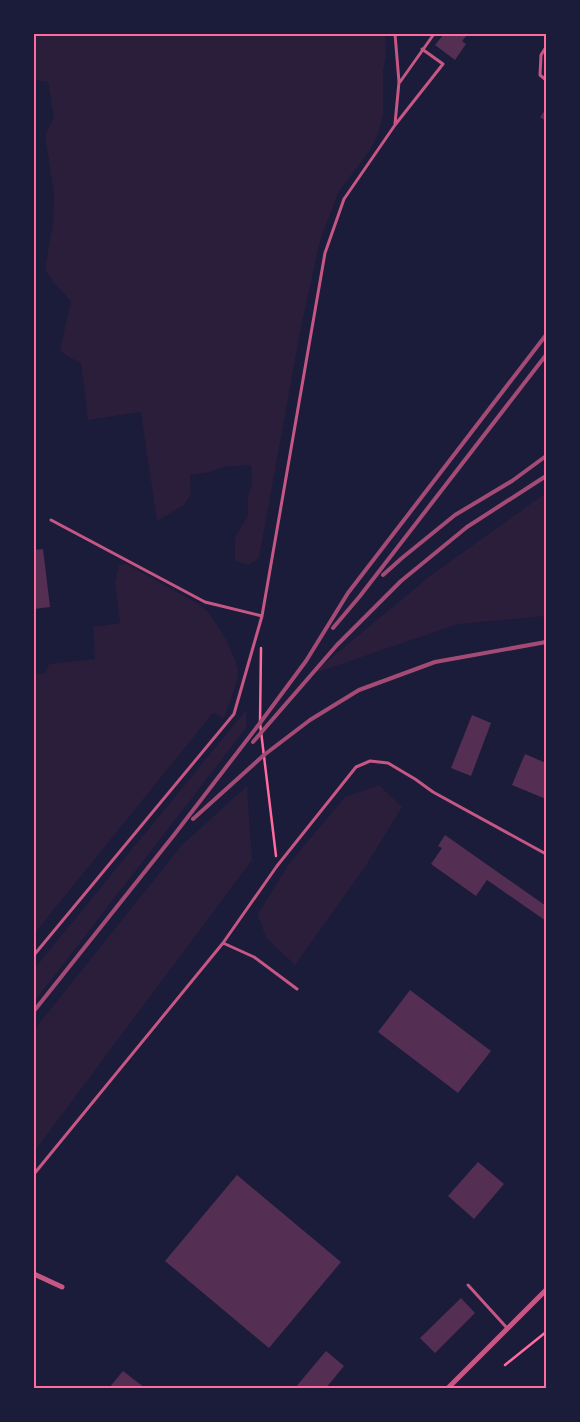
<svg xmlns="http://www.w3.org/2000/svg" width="580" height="1422" font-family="'IBM Plex Sans',sans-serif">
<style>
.green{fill:#2a1e3b}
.building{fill:#542f53}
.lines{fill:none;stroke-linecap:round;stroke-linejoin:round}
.path{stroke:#ff6b9d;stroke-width:2.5}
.service{stroke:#c65784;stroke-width:3}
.minor{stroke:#c65784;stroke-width:5}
.rail{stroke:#a44b75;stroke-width:4}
.neatline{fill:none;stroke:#ff6b9d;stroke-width:2}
</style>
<rect width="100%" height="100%" fill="#1b1b3a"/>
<!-- green -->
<path class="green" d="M 34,34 L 385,34 L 386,55 L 383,71 L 383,114 L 378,134 L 370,150 L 338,193 L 320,241 L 301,327 L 259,558 L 249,565 L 235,561 L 235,538 L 248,515 L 248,496 L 252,484 L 251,465 L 223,467 L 210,472 L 190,475 L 191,494 L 184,505 L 157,521 L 141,412 L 88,420 L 81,363 L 67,356 L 60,350 L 71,301 L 53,282 L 45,269 L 53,223 L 54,193 L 45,135 L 54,117 L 48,82 L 34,80 Z
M 546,493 L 546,616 L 458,624 L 312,674 L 430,576 Z
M 126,564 L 197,603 L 208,612 L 217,625 L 226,640 L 235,659 L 238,671 L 237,681 L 224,718 L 213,713 L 34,934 L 34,674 L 46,673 L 49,664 L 95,659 L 93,627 L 120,623 L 115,583 L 119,565 Z
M 246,710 L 246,728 L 34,1002 L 34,969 Z
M 379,785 L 402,807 L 367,864 L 295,965 L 266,938 L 258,914 L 288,865 L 345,797 Z
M 247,786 L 252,860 L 34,1152 L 34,1030 L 182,845 Z"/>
<!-- building -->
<path class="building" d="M 444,34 L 468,34 L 462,41 L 466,44 L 455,60 L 435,45 Z
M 546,109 L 546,121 L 540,117 Z
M 43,549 L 50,607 L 34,609 L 34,550 Z
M 472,715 L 491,723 L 471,776 L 451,768 Z
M 525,754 L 546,763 L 546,799 L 512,785 Z
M 445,835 L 546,906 L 546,921 L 487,880 L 476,896 L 431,864 L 442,848 L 438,846 Z
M 410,990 L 491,1051 L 458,1093 L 378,1032 Z
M 478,1162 L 504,1184 L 474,1219 L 448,1196 Z
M 237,1175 L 341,1262 L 269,1348 L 165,1261 Z
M 461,1298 L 475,1313 L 435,1353 L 420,1338 Z
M 326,1351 L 344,1366 L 326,1388 L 295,1388 Z
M 123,1371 L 145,1388 L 109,1388 Z"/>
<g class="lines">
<!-- path -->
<path class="path" d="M 261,648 L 260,723 L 276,856
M 505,1365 L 546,1332"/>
<!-- service -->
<path class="service" d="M 395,34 L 399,82 L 395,124
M 546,47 L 541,55 L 540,75 L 546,80
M 400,82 L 434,34
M 51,520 L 205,602 L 262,616
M 223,943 L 254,957 L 297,989
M 34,955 L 234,714 L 262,616 L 325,253 L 344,199 L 395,125 L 443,64 L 422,49
M 34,1174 L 223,943 L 277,866 L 356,767 L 370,761 L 388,763 L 415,779 L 433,792 L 546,854
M 468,1285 L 507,1328"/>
<!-- minor -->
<path class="minor" d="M 34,1274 L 62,1287
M 448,1388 L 546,1290"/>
<!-- rail -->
<path class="rail" d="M 383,575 L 402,558 L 455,515 L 512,481 L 546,456
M 333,628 L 360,596 L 546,355
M 253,742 L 337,645 L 401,581 L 467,527 L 546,476
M 193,819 L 264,755 L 310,720 L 359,690 L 435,662 L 546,642
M 34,1011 L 174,835 L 260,723 L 306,661 L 348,593 L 546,335"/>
</g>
<!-- border -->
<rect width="580" height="1422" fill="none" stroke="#1b1b3a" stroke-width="70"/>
<rect x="35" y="35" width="510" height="1352" class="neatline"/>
</svg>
